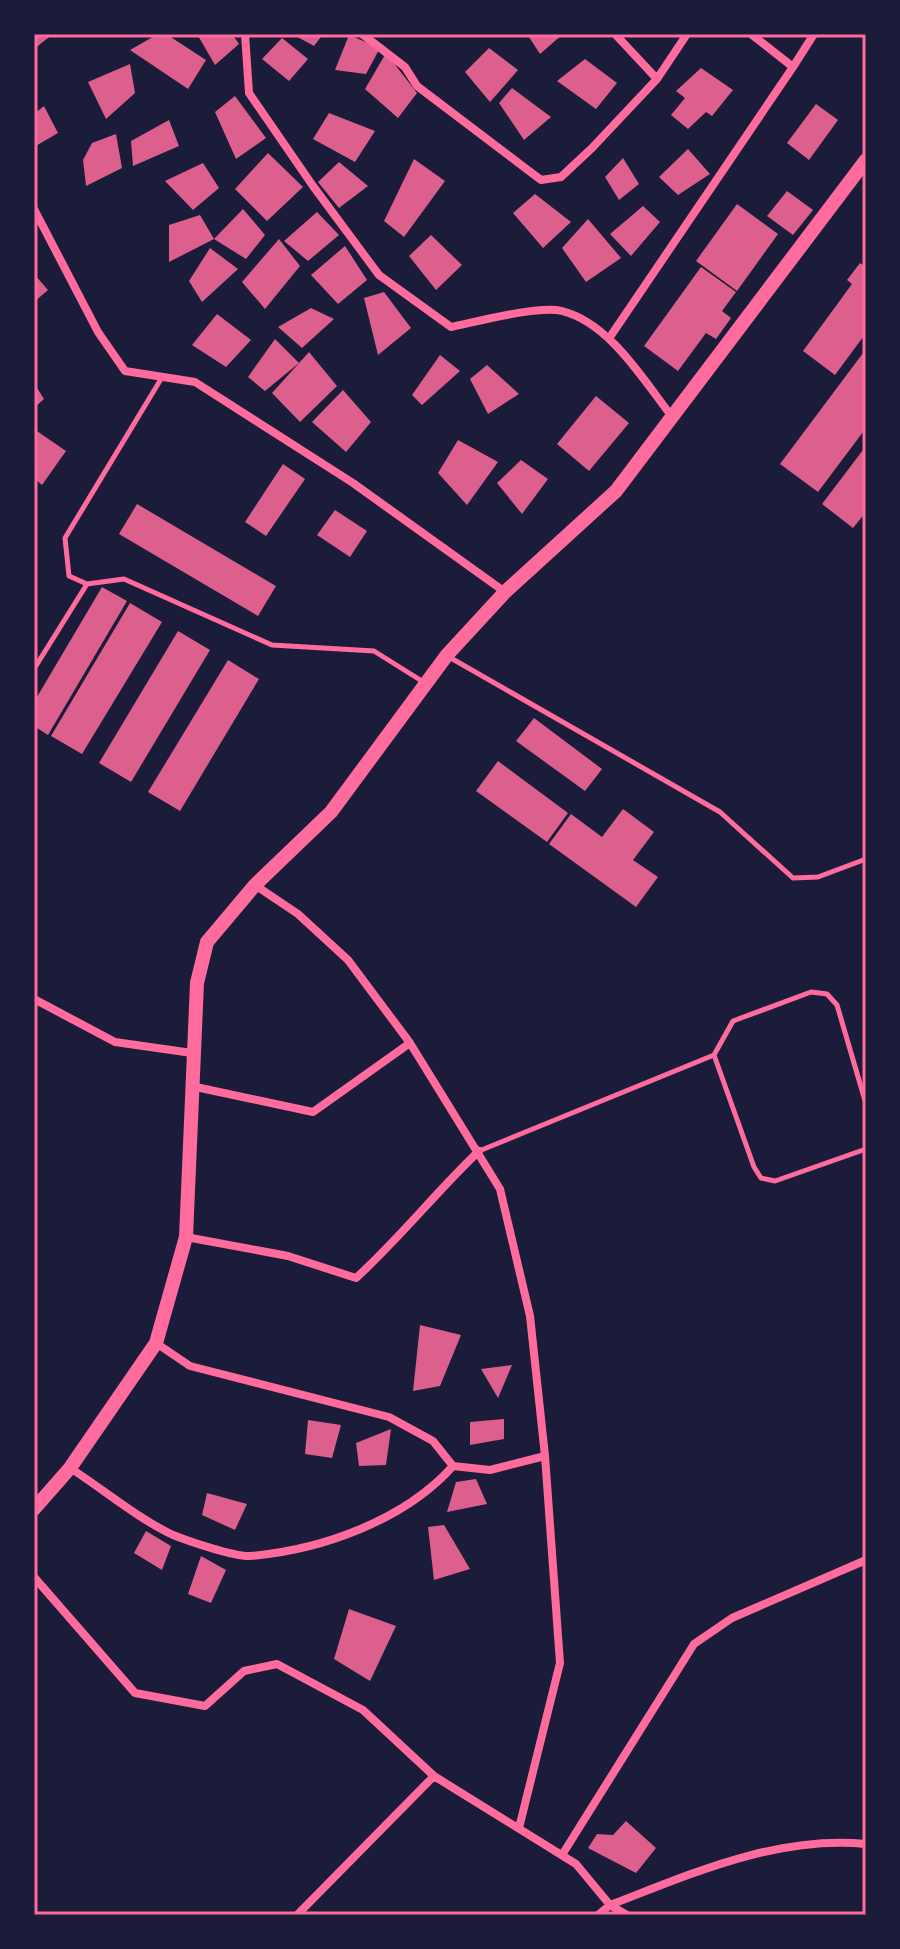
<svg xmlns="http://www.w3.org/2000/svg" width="900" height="1949" font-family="'Titillium Web',sans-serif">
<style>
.building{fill:#dd5f8e}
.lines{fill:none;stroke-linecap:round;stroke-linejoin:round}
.service{stroke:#ff6b9d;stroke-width:5}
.minor{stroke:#ff6b9d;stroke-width:8}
.tertiary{stroke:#ff6b9d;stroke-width:14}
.neatline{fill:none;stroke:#ff6b9d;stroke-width:3}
</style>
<rect width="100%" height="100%" fill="#1b1b3a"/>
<!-- building -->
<path class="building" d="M 34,34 L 53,34 L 34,49 Z
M 158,34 L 166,34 L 206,60 L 188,89 L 130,50 Z
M 197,34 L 232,34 L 239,44 L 215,65 Z
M 292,34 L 323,34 L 314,46 Z
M 527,34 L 563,34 L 540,54 Z
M 349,35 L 380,48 L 366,74 L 335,70 Z
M 282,38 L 308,59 L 289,81 L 262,59 Z
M 489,48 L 518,70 L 490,102 L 465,72 Z
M 386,53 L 417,93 L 398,118 L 365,89 Z
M 585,59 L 617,83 L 596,109 L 557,81 Z
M 130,64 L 135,93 L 106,119 L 88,82 Z
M 701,68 L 733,90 L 712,116 L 706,112 L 688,129 L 671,115 L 685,98 L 676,91 Z
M 512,88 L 551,117 L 524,140 L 499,103 Z
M 235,96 L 266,138 L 236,159 L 215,112 Z
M 816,104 L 838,120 L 809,160 L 787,143 Z
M 44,106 L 58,133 L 34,147 L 34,114 Z
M 329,113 L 375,131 L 355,162 L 313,139 Z
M 169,120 L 179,146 L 133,166 L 131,141 Z
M 116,134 L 122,168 L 86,186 L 83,160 L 92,143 Z
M 688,149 L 710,174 L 678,195 L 659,177 Z
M 268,153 L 303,187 L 267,221 L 235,189 Z
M 623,158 L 639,184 L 619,200 L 605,177 Z
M 414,159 L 445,181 L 404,237 L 384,221 Z
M 339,162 L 368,186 L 339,208 L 318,182 Z
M 203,163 L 219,188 L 193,210 L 165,181 Z
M 787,191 L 813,210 L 793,235 L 767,216 Z
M 535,194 L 571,222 L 543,248 L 513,213 Z
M 737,204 L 778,234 L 737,291 L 696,261 Z
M 643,206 L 660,222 L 631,256 L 610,234 Z
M 243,209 L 265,235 L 246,259 L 214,239 L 169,262 L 169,225 L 200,215 L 214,239 Z
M 317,212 L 339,235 L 308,261 L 284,241 Z
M 588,219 L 621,258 L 586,282 L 562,248 Z
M 431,235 L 462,265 L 436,290 L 409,256 Z
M 279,239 L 300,266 L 265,309 L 242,282 Z
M 345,246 L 367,280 L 338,304 L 311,275 Z
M 210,248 L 238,269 L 202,302 L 189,281 Z
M 860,263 L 866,267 L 866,333 L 835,375 L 803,351 L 852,284 L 847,280 Z
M 701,267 L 736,292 L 722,311 L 731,318 L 716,339 L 706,333 L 678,371 L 644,346 Z
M 34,274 L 48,290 L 34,302 Z
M 384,292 L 411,328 L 378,355 L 364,298 Z
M 311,308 L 334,319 L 302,348 L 278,327 Z
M 217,314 L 251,340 L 226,367 L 192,345 Z
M 275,339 L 299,363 L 265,391 L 248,377 Z
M 866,349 L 866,428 L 818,492 L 780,464 Z
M 309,352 L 337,386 L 300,422 L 272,393 Z
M 440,355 L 460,371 L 422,405 L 412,395 Z
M 487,365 L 519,394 L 488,414 L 470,379 Z
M 34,383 L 44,399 L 34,408 Z
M 343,390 L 371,422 L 346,452 L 312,422 Z
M 596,396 L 629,423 L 589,471 L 557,444 Z
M 34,429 L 66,451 L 42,485 L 34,478 Z
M 458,440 L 498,462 L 467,505 L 438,473 Z
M 866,446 L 866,512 L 853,528 L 822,504 Z
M 521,460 L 548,479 L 522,514 L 497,483 Z
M 283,464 L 305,479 L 266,536 L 245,522 Z
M 137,504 L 276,586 L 258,616 L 119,534 Z
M 335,510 L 367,531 L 350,557 L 317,535 Z
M 102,587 L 127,601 L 48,735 L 34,726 L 34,702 Z
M 130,603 L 162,622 L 82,754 L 51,736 Z
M 178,631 L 210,650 L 131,782 L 99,763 Z
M 228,660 L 259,679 L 180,811 L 148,792 Z
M 534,718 L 602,769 L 585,791 L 516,741 Z
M 498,761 L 568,813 L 547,842 L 476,791 Z
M 623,809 L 654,832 L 633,860 L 658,877 L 636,907 L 549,844 L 571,814 L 602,837 Z
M 420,1325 L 461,1335 L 440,1386 L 413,1391 Z
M 512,1365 L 498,1398 L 481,1369 Z
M 504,1419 L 504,1439 L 470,1445 L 470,1422 Z
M 308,1420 L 341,1425 L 332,1458 L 305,1454 Z
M 391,1429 L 386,1465 L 359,1466 L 356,1443 Z
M 476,1479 L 487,1504 L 447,1512 L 456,1482 Z
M 207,1493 L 247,1504 L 235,1530 L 202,1515 Z
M 444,1525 L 470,1569 L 434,1580 L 428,1527 Z
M 146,1531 L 171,1546 L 162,1570 L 134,1553 Z
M 201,1556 L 226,1570 L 211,1603 L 188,1594 Z
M 349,1609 L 396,1626 L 370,1681 L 334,1659 Z
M 626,1821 L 656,1848 L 636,1873 L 588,1848 L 597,1834 L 613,1835 Z"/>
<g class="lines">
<!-- service -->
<path class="service" d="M 161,379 L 65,538 L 69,576 L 87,584 L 124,579 L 272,645 L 374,651 L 425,683
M 449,657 L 720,812 L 793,878 L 818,877 L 866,859
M 34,669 L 87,584
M 714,1055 L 754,1167 L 761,1178 L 775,1181 L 866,1149
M 479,1151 L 714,1055 L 733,1021 L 811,992 L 827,994 L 837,1005 L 866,1104"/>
<!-- minor -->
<path class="minor" d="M 245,34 L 249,93 L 313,186 L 379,275 L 451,327 C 476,322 539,305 562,311 C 610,323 644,381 673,418
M 362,34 L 405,67 L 417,86 L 541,180 L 561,177 L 592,148 L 657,79 L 687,34
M 615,34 L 657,79
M 751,34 L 793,67 L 814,34
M 34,209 L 98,332 L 125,371 L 195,382 L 353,483 L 505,592
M 610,337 L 793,67
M 255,885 L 298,914 L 348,960 L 410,1043 L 500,1189 L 530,1316 L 545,1456 L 560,1663 L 519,1828
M 34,999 L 115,1042 L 192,1053
M 191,1086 L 313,1112 L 410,1043
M 186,1237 L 288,1256 L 356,1278 C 400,1238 436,1192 479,1151
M 156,1343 L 190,1366 L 389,1417 L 433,1441 L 453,1466 L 490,1470 L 545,1456
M 70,1468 C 103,1489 137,1518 173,1535 C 188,1541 235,1557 250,1556 C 322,1550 405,1520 453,1466
M 34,1577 L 135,1693 L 205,1706 L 244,1671 L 277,1664 L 363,1710 L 434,1776 L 576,1864 L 610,1905 L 627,1915
M 562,1855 L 694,1644 L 732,1618 L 866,1560
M 297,1915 L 434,1776
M 598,1915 L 610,1905 C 691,1874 777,1835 866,1844"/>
<!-- tertiary -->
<path class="tertiary" d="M 34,1509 L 70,1468 L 156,1343 L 186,1237 L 197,983 L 207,942 L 255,885 L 331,812 L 447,655 L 505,592 L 616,491 L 866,160"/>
</g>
<!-- border -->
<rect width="900" height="1949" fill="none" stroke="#1b1b3a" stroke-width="72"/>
<rect x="36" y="36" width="828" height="1877" class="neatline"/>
</svg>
